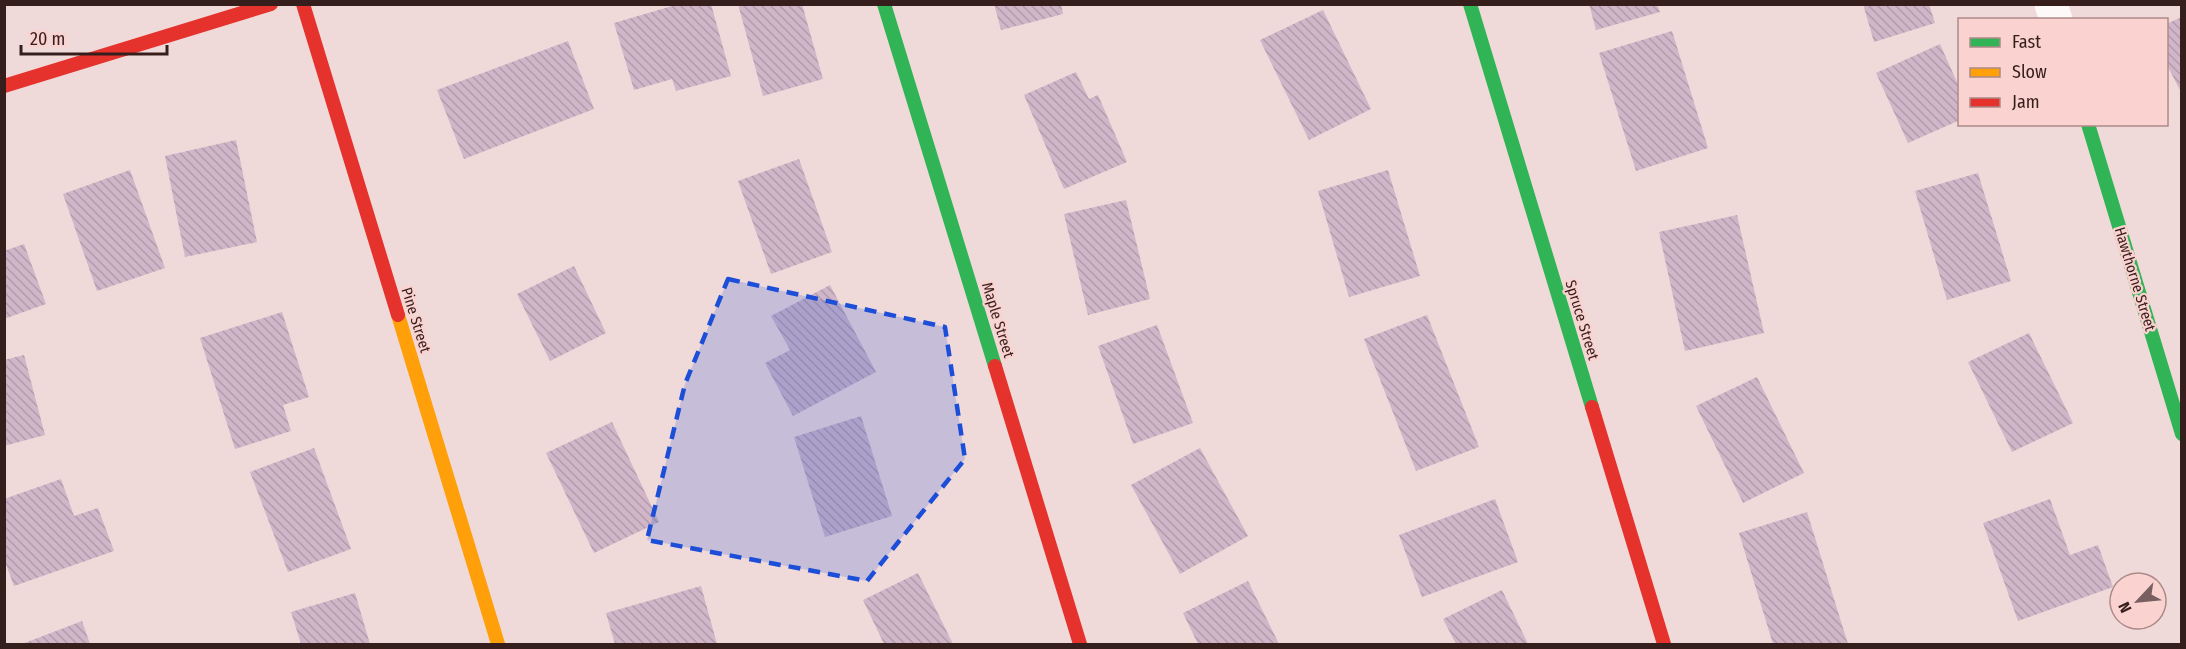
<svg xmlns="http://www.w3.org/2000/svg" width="2186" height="649" font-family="'Fira Sans Condensed',sans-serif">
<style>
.building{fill:url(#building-back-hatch)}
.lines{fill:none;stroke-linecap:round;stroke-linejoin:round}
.street{stroke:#fdf9f9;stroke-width:33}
.fast{stroke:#30b455;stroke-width:14}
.slow{stroke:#ff9f0a;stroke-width:14}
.jam{stroke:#e5322d;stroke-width:14}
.marked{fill:#1d4ed8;fill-opacity:0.2;stroke:#1d4ed8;stroke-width:4.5;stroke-dasharray:12 8;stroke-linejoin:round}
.labels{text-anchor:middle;stroke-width:4.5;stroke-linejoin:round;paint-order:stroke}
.street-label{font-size:15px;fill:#361e1d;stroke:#fad2cf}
</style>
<defs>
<pattern id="building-back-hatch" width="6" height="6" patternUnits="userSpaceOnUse" patternTransform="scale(1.5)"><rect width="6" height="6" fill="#d0b6c8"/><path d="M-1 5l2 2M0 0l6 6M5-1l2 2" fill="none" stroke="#b39cab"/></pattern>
</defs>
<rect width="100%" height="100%" fill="#f0dad9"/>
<!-- building -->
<path class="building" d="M 679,4 L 711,4 L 731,76 L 676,91 L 672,79 L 634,90 L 614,23 Z
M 738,4 L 802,4 L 823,79 L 763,96 Z
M 994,4 L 1061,4 L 1063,14 L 1001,30 Z
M 1589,4 L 1657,4 L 1660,12 L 1596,30 Z
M 1863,4 L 1929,4 L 1935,23 L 1874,42 Z
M 1323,10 L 1371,109 L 1309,140 L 1260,40 Z
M 2182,17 L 2182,94 L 2166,63 L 2166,24 Z
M 1672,31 L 1708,148 L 1636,171 L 1599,53 Z
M 568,41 L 594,109 L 464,159 L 437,90 Z
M 1940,44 L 1960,89 L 1960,120 L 1908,143 L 1876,73 Z
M 1076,72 L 1089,99 L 1098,95 L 1127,162 L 1064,189 L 1024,95 Z
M 236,140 L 257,242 L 185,257 L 165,156 Z
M 799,159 L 832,252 L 771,274 L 738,181 Z
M 130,170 L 165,268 L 97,291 L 63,194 Z
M 1388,170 L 1420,276 L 1349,297 L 1318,191 Z
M 1978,173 L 2011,281 L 1947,300 L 1915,191 Z
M 1126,200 L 1150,299 L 1088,315 L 1064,214 Z
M 1737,215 L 1764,333 L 1685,351 L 1659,232 Z
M 24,244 L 46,304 L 4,319 L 4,251 Z
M 574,266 L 606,333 L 550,361 L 517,294 Z
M 830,285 L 876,372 L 793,416 L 765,363 L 790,350 L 771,316 Z
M 282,312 L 309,397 L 283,405 L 291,431 L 235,449 L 200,338 Z
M 1427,315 L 1479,447 L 1416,471 L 1364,339 Z
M 1157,325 L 1193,423 L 1133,444 L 1098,346 Z
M 2029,333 L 2073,423 L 2012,452 L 1968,362 Z
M 24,355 L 45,435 L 4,446 L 4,360 Z
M 1757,377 L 1804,473 L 1743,503 L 1696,406 Z
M 861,416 L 892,516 L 825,537 L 794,437 Z
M 612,422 L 659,522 L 594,553 L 546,453 Z
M 314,448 L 351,549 L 288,572 L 250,472 Z
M 1200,448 L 1248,536 L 1180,574 L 1131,485 Z
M 61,479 L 74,516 L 98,508 L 114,551 L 14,586 L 4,559 L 4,499 Z
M 1495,499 L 1518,562 L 1422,597 L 1399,535 Z
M 2050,499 L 2070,555 L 2098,545 L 2113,587 L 2018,621 L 1983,523 Z
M 1807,512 L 1848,644 L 1773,644 L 1739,533 Z
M 918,573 L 953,644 L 884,644 L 863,600 Z
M 1248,581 L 1279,644 L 1198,644 L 1183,613 Z
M 701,586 L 717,644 L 615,644 L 606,613 Z
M 1502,590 L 1528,644 L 1456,644 L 1443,619 Z
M 355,593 L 370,644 L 301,644 L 291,612 Z
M 82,621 L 90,644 L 22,644 Z"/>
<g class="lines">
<!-- street -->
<path class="street" d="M 2051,4 L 2056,20"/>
<!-- fast -->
<path class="fast" d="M 884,4 L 995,366
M 1470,4 L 1592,407
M 2088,124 L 2182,434"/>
<!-- slow -->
<path class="slow" d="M 398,315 L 498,644"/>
<!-- jam -->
<path class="jam" d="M 303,4 L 398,315
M 4,86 L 271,4
M 995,366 L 1080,644
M 1592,407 L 1664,644"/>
</g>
<!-- marked area -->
<path class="marked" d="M 728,279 L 945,327 L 965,459 L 867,581 L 647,540 L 685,384 Z"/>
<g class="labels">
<!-- street labels -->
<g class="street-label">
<text transform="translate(2135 279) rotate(73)" y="5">Hawthorne Street</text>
<text transform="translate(416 320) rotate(73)" y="5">Pine Street</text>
<text transform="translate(998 320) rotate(73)" y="5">Maple Street</text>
<text transform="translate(1582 320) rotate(73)" y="5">Spruce Street</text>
</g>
</g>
<!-- border -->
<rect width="2186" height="649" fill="none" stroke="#361e1d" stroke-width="12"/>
<!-- legend -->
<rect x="1958" y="18" width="210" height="108" fill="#fad2cf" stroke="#ac8a88" stroke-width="1.5"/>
<rect x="1970" y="38" width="30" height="9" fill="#30b455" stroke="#ac8a88" stroke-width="1.5"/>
<text x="2012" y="48" font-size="18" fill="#361e1d">Fast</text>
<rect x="1970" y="68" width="30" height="9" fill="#ff9f0a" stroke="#ac8a88" stroke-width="1.5"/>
<text x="2012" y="78" font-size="18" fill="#361e1d">Slow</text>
<rect x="1970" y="98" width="30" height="9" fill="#e5322d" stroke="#ac8a88" stroke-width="1.5"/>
<text x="2012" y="108" font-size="18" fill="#361e1d">Jam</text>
<!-- north arrow -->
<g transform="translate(2138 601) rotate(244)"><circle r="28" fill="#fad2cf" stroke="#ac8a88" stroke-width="1.5"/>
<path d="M0-4.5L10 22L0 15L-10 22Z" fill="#77605f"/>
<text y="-9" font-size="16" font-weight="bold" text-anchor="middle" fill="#361e1d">N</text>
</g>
<!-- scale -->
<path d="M21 45v9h146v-9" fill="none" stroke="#361e1d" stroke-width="3"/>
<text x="30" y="45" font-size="18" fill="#361e1d" stroke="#fad2cf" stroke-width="4.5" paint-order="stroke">20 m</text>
</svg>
